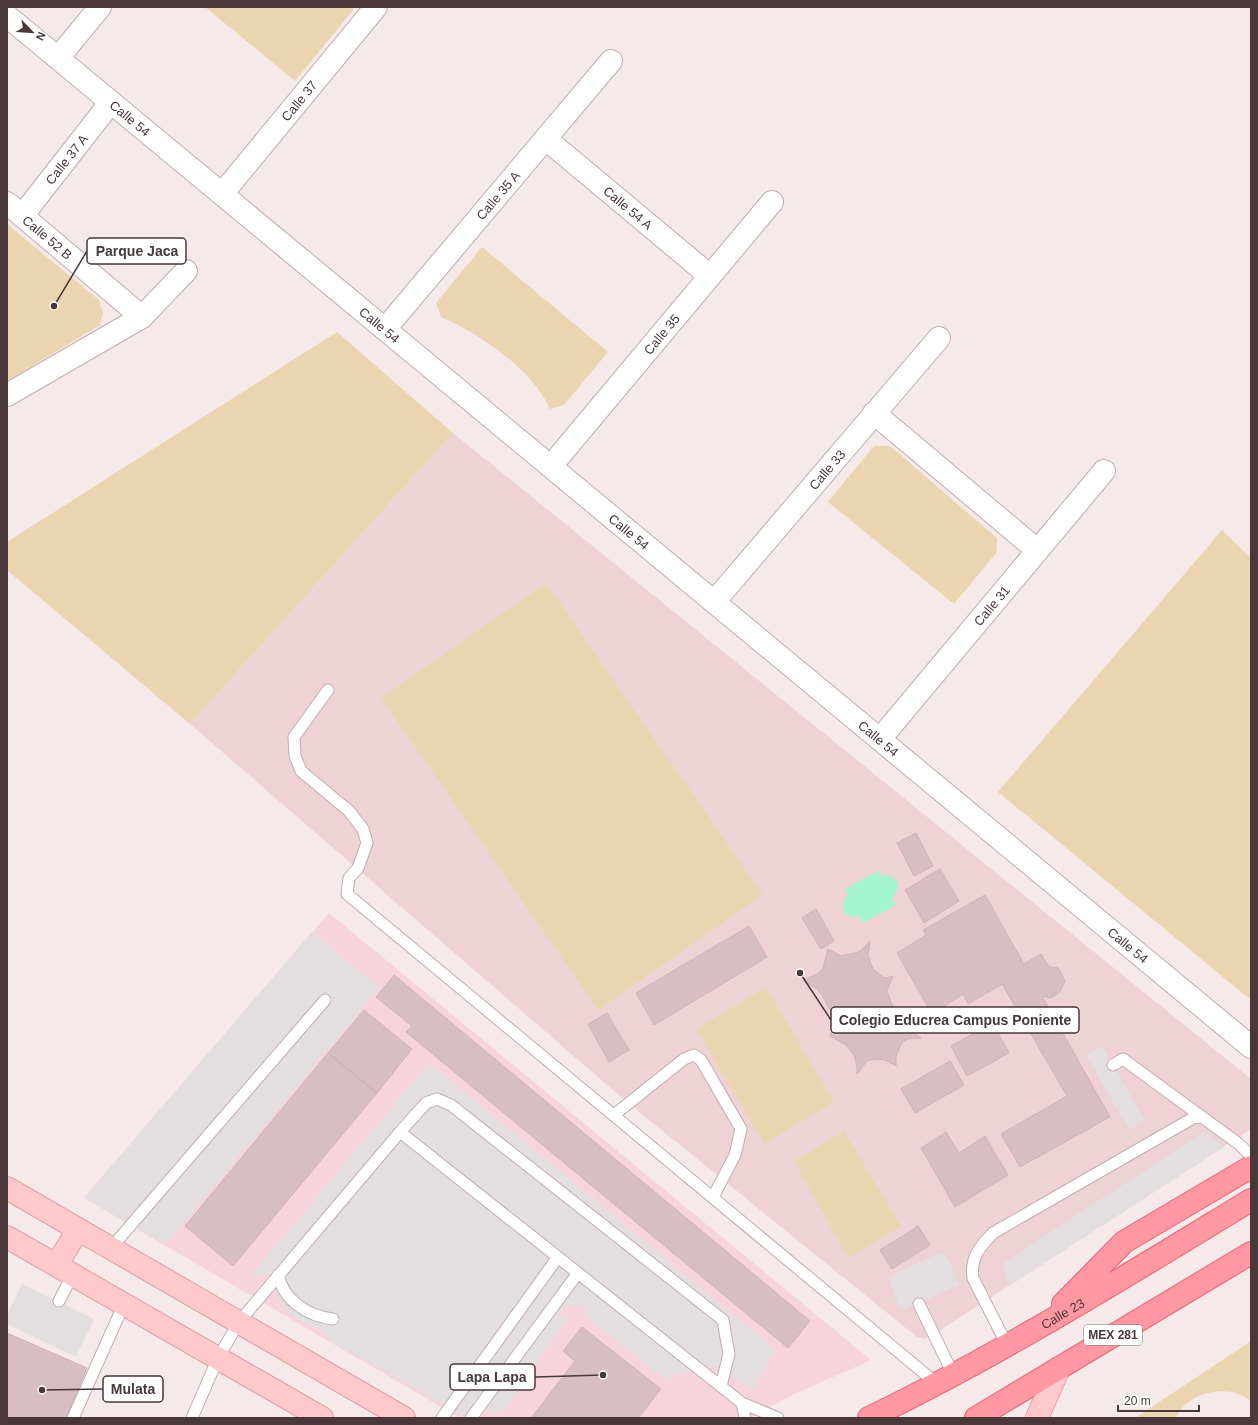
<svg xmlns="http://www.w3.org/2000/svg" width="1258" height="1425" font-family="Arial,sans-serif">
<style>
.commercial{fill:#f7d4dc}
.education{fill:#efd2d5}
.green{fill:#ebd5b0}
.parking{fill:#e3dedf}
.water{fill:#a3f4d3}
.building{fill:#d7bec3;stroke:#d3b0b7}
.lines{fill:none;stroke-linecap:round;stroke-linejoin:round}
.lane-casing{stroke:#c1abae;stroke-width:13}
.street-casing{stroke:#c1abae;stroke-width:24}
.secondary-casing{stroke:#e09da2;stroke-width:24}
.primary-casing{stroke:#e96272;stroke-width:24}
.lane{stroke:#fff;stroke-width:11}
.street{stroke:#fff;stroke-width:22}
.secondary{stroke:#ffc9cc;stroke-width:22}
.primary{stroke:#ff98a2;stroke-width:22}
.labels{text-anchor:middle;stroke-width:3.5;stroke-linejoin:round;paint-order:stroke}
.shield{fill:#fff;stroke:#807375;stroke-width:1}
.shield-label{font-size:12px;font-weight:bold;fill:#49373a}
.street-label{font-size:13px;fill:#49373a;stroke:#fff}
.leader{fill:none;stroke:#49373a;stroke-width:1.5}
.callout-dot{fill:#49373a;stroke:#fff;stroke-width:1.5}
.callout{fill:#fff;stroke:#49373a;stroke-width:1.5}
.callout-label{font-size:14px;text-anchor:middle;font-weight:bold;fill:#49373a}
</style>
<rect width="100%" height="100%" fill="#f5e9ea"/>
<!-- commercial -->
<path class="commercial" d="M 329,913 L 871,1360 L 788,1397 L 751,1418 L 460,1418 L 84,1198 Z"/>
<!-- education -->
<path class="education" d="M 453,433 L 1251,1079 L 1251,1129 L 934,1334 L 924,1339 L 917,1337 L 628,1103 L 190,724 Z"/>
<!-- green -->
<path class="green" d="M 205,7 L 352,7 L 353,10 L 295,81 Z
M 7,224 L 99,300 L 103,313 L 100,325 L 7,381 Z
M 482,247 L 608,352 L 564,405 L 550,409 C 532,369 480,334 441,317 L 436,303 Z
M 337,332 L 453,433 L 190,724 L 7,570 L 7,542 Z
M 874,446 L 890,446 L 997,538 L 997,552 L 954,604 L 828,502 Z
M 1222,530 L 1251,558 L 1251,1000 L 998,792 Z
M 546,583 L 763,895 L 598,1010 L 381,698 Z
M 766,987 L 834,1102 L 764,1144 L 696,1029 Z
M 844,1131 L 901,1226 L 848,1258 L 794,1161 Z
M 1251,1341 L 1251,1401 C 1233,1386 1201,1389 1184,1406 C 1181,1409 1178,1414 1175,1418 L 1135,1418 Z"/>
<!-- parking -->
<path class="parking" d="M 312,932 L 379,988 L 166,1244 L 84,1198 Z
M 1102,1046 L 1145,1120 L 1129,1130 L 1086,1055 Z
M 429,1063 L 776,1350 L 752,1390 L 717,1367 L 672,1374 L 669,1382 L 587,1318 L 583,1305 L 565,1306 L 557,1317 L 570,1316 L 501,1413 L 487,1411 L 462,1415 L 331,1341 L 322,1328 L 312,1327 L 291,1315 L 284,1310 L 269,1275 L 251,1276 Z
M 1205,1131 L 1224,1147 L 1009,1286 L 1002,1264 Z
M 942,1252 L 948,1259 L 959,1285 L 901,1311 L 888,1277 Z
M 22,1284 L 94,1319 L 76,1357 L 7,1324 L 7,1315 Z"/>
<!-- water -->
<path class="water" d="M 878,871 L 881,876 L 889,875 L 898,882 L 897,892 L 892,898 L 896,905 L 863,923 L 859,916 L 849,916 C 840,910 842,903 848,895 L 845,889 Z"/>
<!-- building -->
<path class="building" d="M 916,833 L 933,866 L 914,876 L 897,843 Z
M 940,869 L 959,901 L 924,923 L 905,890 Z
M 985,895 L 1024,964 L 1041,954 L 1049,967 L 1058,968 L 1065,981 L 1060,992 L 1051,998 L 1042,996 L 1110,1117 L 1020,1167 L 1001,1134 L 1067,1096 L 1002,984 L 968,1004 L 963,994 L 932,1014 L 897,953 L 926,935 L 923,930 Z
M 816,909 L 834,941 L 821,949 L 802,918 Z
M 749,926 L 767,957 L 654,1025 L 636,993 Z
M 870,941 L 868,956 L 873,969 L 883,977 L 887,978 L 893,976 L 887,991 L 894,1010 L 907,1028 L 921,1038 L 907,1039 L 901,1044 L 896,1057 L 896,1066 L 885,1060 L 875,1059 L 867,1061 L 857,1074 L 857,1066 L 854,1055 L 846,1045 L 830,1036 L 833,1029 L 833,1020 L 831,1012 L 822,995 L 816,988 L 803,980 L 819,973 L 823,968 L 828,949 L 841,956 L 859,952 Z
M 394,975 L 810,1321 L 788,1348 L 406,1032 L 412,1026 L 376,997 Z
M 364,1010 L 412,1049 L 377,1093 L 328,1053 Z
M 607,1013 L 629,1050 L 609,1062 L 588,1024 Z
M 992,1023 L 1009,1053 L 967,1076 L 951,1046 Z
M 328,1053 L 377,1093 L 233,1266 L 185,1226 Z
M 950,1061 L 964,1085 L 915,1113 L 901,1089 Z
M 946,1132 L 959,1153 L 985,1136 L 1008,1175 L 955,1207 L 921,1148 Z
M 918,1226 L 930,1245 L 892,1269 L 880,1250 Z
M 582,1327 L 661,1389 L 639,1417 L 640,1418 L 531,1418 L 575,1361 L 563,1351 Z
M 7,1333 L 87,1368 L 66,1418 L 7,1418 Z"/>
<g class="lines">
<!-- lane casing -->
<g class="lane-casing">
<path id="lane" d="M 328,690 L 294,737 L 295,756 L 301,771 L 349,811 L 363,829 L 367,843 L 358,868 L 349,878 L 347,894 L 936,1383
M 1113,1065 L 1123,1059 L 1202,1117
M 614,1115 L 684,1059 L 694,1055 L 701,1060 L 741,1129 L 735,1155 L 713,1197
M 400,1132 L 742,1403 L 778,1418
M 111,1248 L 325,1000
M 278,1275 C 284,1301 308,1316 333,1319
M 59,1301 L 73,1274
M 919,1304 L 953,1374
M 1007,1345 L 973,1278 C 970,1258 980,1246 993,1233 L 1193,1118 L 1202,1117 L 1239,1144 L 1251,1156
M 742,1403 L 745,1418
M 73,1418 L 124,1304
M 192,1418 L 218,1358 L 239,1322 L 400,1132 L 426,1103 L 437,1099 L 451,1105 L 723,1320 L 729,1354 L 721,1386
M 442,1418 L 558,1257
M 471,1418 L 578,1273"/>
</g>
<!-- street casing -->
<g class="street-casing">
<g id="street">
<path id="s1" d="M 7,16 L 1251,1047"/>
<path d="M 58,58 L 100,7"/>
<path id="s2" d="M 546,139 L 710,276"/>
<path id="s3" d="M 222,194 L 376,7"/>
<path id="s4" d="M 7,203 L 142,317"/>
<path id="s5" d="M 22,216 L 111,102"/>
<path id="s6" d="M 385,329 L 611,61"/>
<path d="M 7,395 L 142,317 L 186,271"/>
<path d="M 874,413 L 1037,550"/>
<path id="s7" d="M 551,466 L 772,202"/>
<path id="s8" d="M 714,602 L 939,338"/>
<path id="s9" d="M 880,739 L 1104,471"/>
</g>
</g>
<!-- secondary casing -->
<g class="secondary-casing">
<path id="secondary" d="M 7,1188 L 404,1418
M 7,1237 L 322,1418
M 57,1265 L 78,1229
M 1037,1418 L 1059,1368"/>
</g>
<!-- primary casing -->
<g class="primary-casing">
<g id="primary">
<path d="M 1063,1304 L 1124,1242 L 1251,1167"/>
<path id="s10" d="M 869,1418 C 1001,1354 1126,1276 1251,1200"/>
<path d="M 976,1418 L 1251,1253"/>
</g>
</g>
<!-- lane -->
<use href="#lane" class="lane"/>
<!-- street -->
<use href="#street" class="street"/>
<!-- secondary -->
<use href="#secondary" class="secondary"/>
<!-- primary -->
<use href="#primary" class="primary"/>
</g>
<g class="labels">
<!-- shield labels -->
<rect class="shield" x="1084" y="1325" width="58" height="20" rx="3"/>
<g class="shield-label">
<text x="1113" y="1339">MEX 281</text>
</g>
<!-- street labels -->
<g class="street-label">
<text dy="5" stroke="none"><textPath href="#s3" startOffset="121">Calle 37</textPath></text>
<text dy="5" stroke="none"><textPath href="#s1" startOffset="160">Calle 54</textPath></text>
<text dy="5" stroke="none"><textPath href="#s5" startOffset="72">Calle 37 A</textPath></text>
<text dy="5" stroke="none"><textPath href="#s6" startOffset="175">Calle 35 A</textPath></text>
<text dy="5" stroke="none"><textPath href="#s2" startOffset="107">Calle 54 A</textPath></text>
<text dy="5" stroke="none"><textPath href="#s4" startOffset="53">Calle 52 B</textPath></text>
<text dy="5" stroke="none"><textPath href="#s1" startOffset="484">Calle 54</textPath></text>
<text dy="5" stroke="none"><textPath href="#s7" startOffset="172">Calle 35</textPath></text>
<text dy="5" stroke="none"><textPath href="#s8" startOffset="174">Calle 33</textPath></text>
<text dy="5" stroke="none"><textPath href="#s1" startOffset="808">Calle 54</textPath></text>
<text dy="5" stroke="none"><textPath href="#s9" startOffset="174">Calle 31</textPath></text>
<text dy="5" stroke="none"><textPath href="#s1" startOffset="1132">Calle 54</textPath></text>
<text dy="5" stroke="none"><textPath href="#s1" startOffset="1456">Calle 54</textPath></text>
<text dy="5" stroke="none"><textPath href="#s10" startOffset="220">Calle 23</textPath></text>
</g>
</g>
<!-- callouts -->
<path class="leader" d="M54 306L87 251M800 973L831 1020M603 1375L535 1377M42 1390L103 1389"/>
<g class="callout-dot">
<circle cx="54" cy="306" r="4"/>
<circle cx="800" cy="973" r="4"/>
<circle cx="603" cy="1375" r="4"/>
<circle cx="42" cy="1390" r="4"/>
</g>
<g class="callout">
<rect x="87" y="238" width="99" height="26" rx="4"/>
<rect x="831" y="1007" width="248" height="26" rx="4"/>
<rect x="450" y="1364" width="85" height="26" rx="4"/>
<rect x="103" y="1376" width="60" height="26" rx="4"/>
</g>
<g class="callout-label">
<text x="137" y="256">Parque Jaca</text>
<text x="955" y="1025">Colegio Educrea Campus Poniente</text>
<text x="492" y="1382">Lapa Lapa</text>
<text x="133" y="1394">Mulata</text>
</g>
<!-- border -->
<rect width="1258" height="1425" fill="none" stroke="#49373a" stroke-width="16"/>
<!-- north arrow -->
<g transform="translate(32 32) rotate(115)" stroke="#ffffff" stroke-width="3" paint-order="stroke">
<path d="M0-3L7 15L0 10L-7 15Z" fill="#49373a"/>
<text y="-6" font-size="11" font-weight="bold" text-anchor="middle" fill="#49373a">N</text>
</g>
<!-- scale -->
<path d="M1118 1405v6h81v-6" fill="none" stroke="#49373a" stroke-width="2"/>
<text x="1124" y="1405" font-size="12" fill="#49373a" stroke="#ffffff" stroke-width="3" paint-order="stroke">20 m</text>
</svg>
